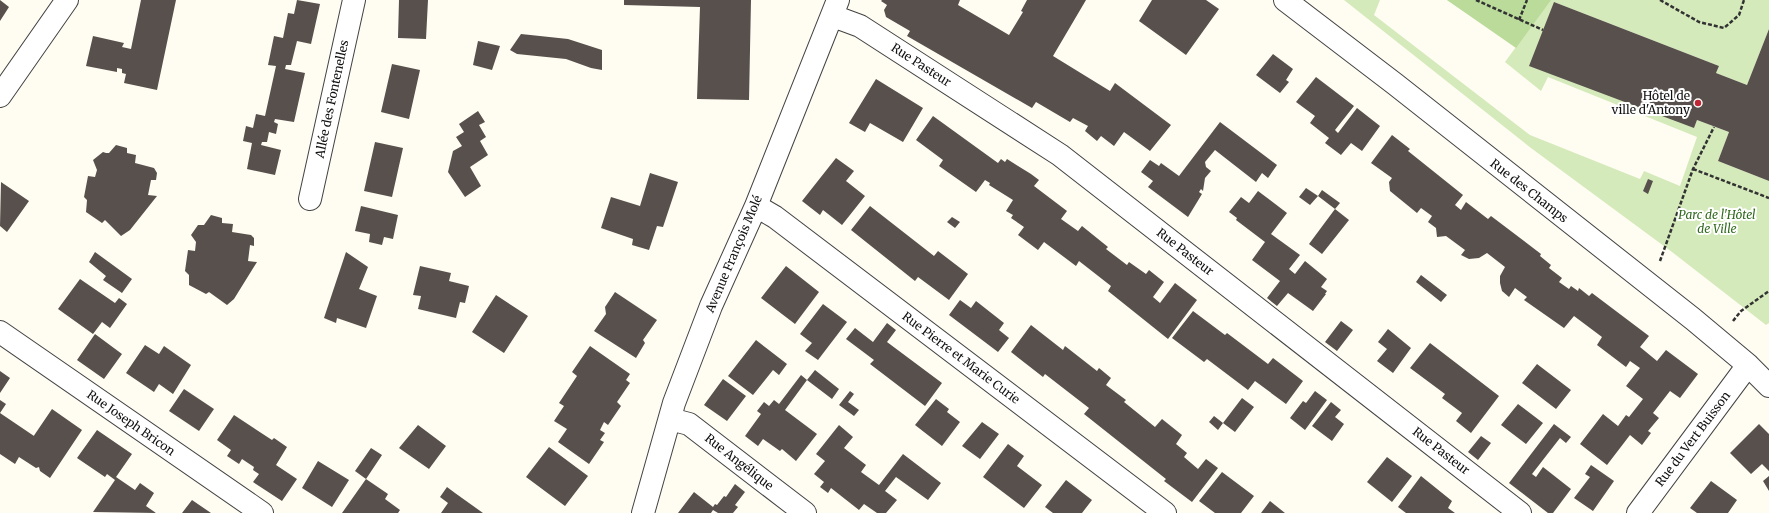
<svg xmlns="http://www.w3.org/2000/svg" width="1769" height="513" font-family="Merriweather,serif">
<style>
.green{fill:#d5eabb}
.forest{fill:#badb9a}
.building{fill:#58504c}
.lines{fill:none;stroke-linecap:round;stroke-linejoin:round}
.minor-casing{stroke:#434343;stroke-width:24}
.path{stroke:#323232;stroke-width:2.5;stroke-dasharray:4 2;stroke-linecap:butt}
.minor{stroke:#fff;stroke-width:22}
.poi-dot{fill:#c12634;stroke:#fff;stroke-width:1.5}
.labels{text-anchor:middle;stroke-width:4;stroke-linejoin:round;paint-order:stroke}
.street-label{font-size:12px;fill:#101010;stroke:#fff}
.poi-label{font-size:12px;fill:#101010;stroke:#fff;text-anchor:end}
.park-label{font-size:12px;font-style:italic;fill:#31691e;stroke:#fff}
</style>
<rect width="100%" height="100%" fill="#fffcf2"/>
<!-- green -->
<path class="green" d="M 1344,0 L 1380,0 L 1374,15 L 1530,135 L 1640,179 L 1644,171 L 1680,186 L 1697,137 L 1548,77 L 1541,91 L 1505,62 L 1516,47 L 1447,0 L 1769,0 L 1769,29 L 1747,85 L 1716,73 L 1719,66 L 1554,2 L 1694,128 L 1697,120 L 1729,132 L 1718,161 L 1769,181 L 1769,323 L 1766,325 L 1672,252 L 1531,148 Z"/>
<!-- forest -->
<path class="forest" d="M 1447,0 L 1551,0 L 1516,48 Z"/>
<!-- building -->
<path class="building" d="M 0,0 L 9,7 L 0,21 Z
M 141,0 L 176,0 L 157,90 L 124,83 L 126,74 L 122,73 L 122,69 L 117,68 L 117,72 L 86,66 L 93,36 L 124,43 L 122,47 L 131,49 Z
M 297,0 L 320,4 L 311,44 L 297,41 L 291,65 L 286,65 L 285,69 L 305,73 L 294,122 L 275,119 L 274,122 L 278,124 L 276,134 L 269,132 L 267,142 L 262,142 L 261,145 L 281,150 L 275,175 L 247,169 L 252,143 L 243,141 L 246,126 L 253,128 L 256,114 L 265,116 L 276,66 L 268,65 L 274,36 L 283,38 L 288,13 L 294,14 Z
M 399,0 L 428,0 L 426,39 L 398,38 Z
M 624,0 L 751,0 L 749,100 L 697,99 L 700,7 L 624,5 Z
M 882,0 L 960,0 L 958,5 L 1009,35 L 1023,12 L 1021,11 L 1027,0 L 1086,0 L 1053,56 L 1110,91 L 1115,83 L 1171,125 L 1150,151 L 1124,132 L 1114,146 L 1101,136 L 1097,141 L 1085,131 L 1088,126 L 1073,118 L 1070,122 L 1036,102 L 1032,108 L 907,36 L 910,31 L 886,17 L 884,10 L 887,5 L 881,1 Z
M 1152,0 L 1206,0 L 1219,9 L 1186,55 L 1139,21 Z
M 1554,2 L 1719,66 L 1716,73 L 1747,85 L 1769,29 L 1769,181 L 1718,161 L 1729,132 L 1697,120 L 1694,128 L 1529,66 Z
M 521,34 L 568,39 L 602,50 L 602,70 L 591,68 L 566,59 L 517,54 L 510,50 Z
M 478,41 L 500,46 L 492,70 L 473,65 Z
M 1273,54 L 1293,69 L 1286,80 L 1289,82 L 1280,93 L 1256,75 Z
M 392,64 L 420,70 L 409,119 L 381,112 Z
M 1316,77 L 1354,106 L 1335,130 L 1338,133 L 1357,108 L 1380,126 L 1362,151 L 1351,143 L 1341,155 L 1325,143 L 1329,138 L 1310,123 L 1315,116 L 1296,102 Z
M 876,79 L 923,108 L 903,142 L 870,123 L 865,132 L 849,123 Z
M 478,111 L 485,122 L 479,125 L 486,137 L 480,141 L 488,155 L 470,167 L 481,186 L 465,197 L 448,172 L 453,151 L 462,146 L 456,137 L 464,132 L 459,124 Z
M 933,116 L 998,163 L 1001,159 L 1005,162 L 1007,159 L 1031,174 L 1039,180 L 1034,186 L 1067,211 L 1061,219 L 1078,231 L 1082,226 L 1108,247 L 1106,249 L 1127,265 L 1129,262 L 1146,274 L 1149,270 L 1164,282 L 1153,297 L 1160,303 L 1175,283 L 1197,300 L 1168,339 L 1108,291 L 1111,286 L 1079,261 L 1076,266 L 1044,242 L 1038,250 L 1018,235 L 1024,227 L 1011,218 L 1013,215 L 1006,211 L 1013,200 L 989,185 L 990,183 L 985,180 L 976,192 L 939,166 L 943,160 L 916,140 Z
M 1220,122 L 1277,165 L 1268,178 L 1262,173 L 1256,182 L 1215,150 L 1205,162 L 1206,167 L 1211,171 L 1205,178 L 1203,191 L 1201,189 L 1199,192 L 1202,194 L 1188,217 L 1148,187 L 1153,181 L 1141,172 L 1150,160 L 1159,166 L 1161,163 L 1179,176 Z
M 1392,135 L 1410,149 L 1408,151 L 1463,195 L 1455,205 L 1461,210 L 1466,202 L 1488,219 L 1491,216 L 1541,254 L 1540,256 L 1551,265 L 1549,268 L 1562,278 L 1559,282 L 1569,289 L 1571,286 L 1578,291 L 1579,288 L 1589,296 L 1592,293 L 1649,336 L 1640,347 L 1657,361 L 1666,350 L 1698,374 L 1680,398 L 1670,391 L 1653,413 L 1659,418 L 1648,431 L 1651,433 L 1642,445 L 1630,435 L 1607,465 L 1580,444 L 1603,414 L 1618,426 L 1626,415 L 1629,417 L 1643,399 L 1626,386 L 1640,368 L 1630,361 L 1626,367 L 1597,345 L 1602,337 L 1574,316 L 1564,328 L 1524,300 L 1527,297 L 1515,288 L 1509,297 L 1502,291 L 1500,283 L 1500,276 L 1505,267 L 1487,253 L 1479,258 L 1469,259 L 1461,255 L 1465,250 L 1446,236 L 1437,237 L 1436,228 L 1428,222 L 1432,216 L 1421,208 L 1417,213 L 1390,191 L 1389,182 L 1392,178 L 1371,163 Z
M 375,142 L 403,148 L 392,197 L 364,191 Z
M 116,145 L 127,148 L 127,153 L 136,155 L 135,163 L 154,168 L 157,173 L 156,180 L 151,180 L 148,195 L 157,196 L 130,230 L 121,236 L 105,220 L 102,223 L 86,212 L 87,200 L 84,197 L 88,176 L 95,177 L 97,170 L 93,160 L 103,152 L 106,153 L 109,153 Z
M 836,158 L 854,171 L 846,181 L 865,196 L 842,225 L 823,210 L 820,215 L 802,201 Z
M 650,173 L 678,182 L 663,227 L 657,226 L 649,250 L 632,245 L 633,239 L 601,228 L 611,197 L 640,206 Z
M 1648,179 L 1653,181 L 1648,194 L 1643,191 Z
M 1,182 L 29,201 L 7,232 L 0,226 Z
M 1306,188 L 1318,196 L 1322,190 L 1340,203 L 1335,209 L 1349,220 L 1322,254 L 1309,244 L 1335,209 L 1318,196 L 1310,205 L 1299,197 Z
M 1258,191 L 1287,213 L 1271,234 L 1300,255 L 1289,269 L 1295,274 L 1305,261 L 1327,279 L 1321,287 L 1327,291 L 1325,294 L 1326,294 L 1313,311 L 1288,293 L 1277,306 L 1267,298 L 1280,281 L 1252,260 L 1265,242 L 1236,220 L 1237,218 L 1229,212 L 1241,197 L 1249,203 Z
M 361,206 L 398,215 L 393,239 L 384,237 L 382,245 L 369,242 L 370,234 L 355,231 Z
M 870,206 L 934,256 L 938,251 L 968,274 L 949,300 L 918,277 L 915,281 L 851,230 Z
M 211,215 L 222,218 L 222,223 L 233,224 L 232,232 L 251,235 L 254,238 L 254,246 L 250,245 L 248,261 L 257,262 L 234,299 L 227,305 L 209,292 L 206,294 L 189,285 L 189,275 L 185,271 L 188,250 L 195,251 L 196,242 L 191,235 L 198,225 L 204,225 Z
M 952,217 L 960,222 L 955,228 L 947,222 Z
M 95,252 L 132,279 L 122,293 L 103,280 L 106,276 L 89,262 Z
M 346,252 L 368,267 L 359,289 L 377,296 L 366,328 L 337,318 L 336,323 L 324,318 Z
M 420,266 L 451,273 L 449,281 L 469,286 L 465,303 L 460,302 L 456,318 L 418,309 L 421,296 L 413,295 Z
M 786,266 L 819,292 L 795,324 L 761,298 Z
M 1421,275 L 1447,295 L 1441,302 L 1416,282 Z
M 80,279 L 115,303 L 119,298 L 127,304 L 110,328 L 102,322 L 93,334 L 58,309 Z
M 615,292 L 657,320 L 643,340 L 645,343 L 636,358 L 594,331 L 606,314 L 605,307 Z
M 496,295 L 528,316 L 504,353 L 472,332 Z
M 960,300 L 971,308 L 976,301 L 1004,323 L 999,330 L 1009,338 L 998,352 L 949,315 Z
M 823,304 L 847,322 L 818,360 L 805,351 L 812,343 L 800,334 Z
M 1193,311 L 1225,335 L 1227,333 L 1268,364 L 1273,358 L 1303,381 L 1286,404 L 1255,381 L 1248,390 L 1207,359 L 1204,362 L 1172,338 Z
M 1341,321 L 1353,330 L 1337,351 L 1325,342 Z
M 887,323 L 896,330 L 887,342 L 942,383 L 925,406 L 870,364 L 874,360 L 846,339 L 855,328 L 873,342 Z
M 1031,325 L 1063,350 L 1065,346 L 1097,371 L 1099,368 L 1111,378 L 1106,385 L 1126,400 L 1124,402 L 1155,427 L 1162,419 L 1182,435 L 1176,444 L 1187,453 L 1184,457 L 1198,469 L 1206,459 L 1218,468 L 1192,502 L 1164,481 L 1166,479 L 1084,414 L 1089,408 L 1076,398 L 1045,374 L 1043,377 L 1011,352 Z
M 1388,329 L 1411,348 L 1393,373 L 1377,361 L 1387,349 L 1378,342 Z
M 95,334 L 122,354 L 104,379 L 77,360 Z
M 756,340 L 787,364 L 779,375 L 773,370 L 753,395 L 728,376 Z
M 1430,343 L 1499,396 L 1471,433 L 1456,421 L 1462,413 L 1442,398 L 1445,394 L 1410,368 Z
M 145,345 L 159,354 L 164,346 L 191,365 L 173,394 L 159,384 L 154,392 L 126,373 Z
M 590,346 L 630,374 L 626,380 L 630,383 L 617,402 L 621,406 L 608,425 L 604,422 L 600,430 L 605,433 L 600,440 L 604,442 L 589,464 L 558,442 L 567,429 L 554,421 L 564,406 L 559,403 L 577,376 L 572,372 Z
M 1537,364 L 1571,390 L 1556,409 L 1522,383 Z
M 815,370 L 839,389 L 832,399 L 807,380 Z
M 0,371 L 10,378 L 0,393 Z
M 801,375 L 807,380 L 785,410 L 817,434 L 796,461 L 782,449 L 780,451 L 763,439 L 758,446 L 745,436 L 761,414 L 757,411 L 764,402 L 769,406 L 774,400 L 779,404 Z
M 723,379 L 746,396 L 727,421 L 704,405 Z
M 184,389 L 214,409 L 199,431 L 169,411 Z
M 850,391 L 854,394 L 848,402 L 859,410 L 854,416 L 839,405 Z
M 1315,391 L 1327,400 L 1305,430 L 1290,418 L 1303,401 L 1306,403 Z
M 1242,398 L 1254,407 L 1235,432 L 1223,423 Z
M 936,399 L 949,409 L 947,412 L 960,422 L 942,446 L 915,425 Z
M 0,400 L 6,404 L 0,413 L 34,436 L 33,437 L 52,409 L 82,430 L 50,478 L 40,471 L 39,467 L 36,468 L 19,457 L 15,464 L 0,454 Z
M 1331,402 L 1341,410 L 1335,417 L 1344,424 L 1332,441 L 1312,426 Z
M 1518,404 L 1543,423 L 1526,444 L 1501,425 Z
M 234,415 L 272,440 L 274,438 L 287,447 L 276,465 L 297,479 L 282,501 L 253,482 L 259,474 L 253,470 L 254,467 L 242,459 L 239,464 L 227,456 L 231,450 L 217,440 Z
M 1214,416 L 1223,423 L 1218,430 L 1209,422 Z
M 982,422 L 999,434 L 980,459 L 962,446 Z
M 1554,424 L 1571,437 L 1566,443 L 1560,438 L 1532,474 L 1536,477 L 1543,467 L 1571,489 L 1553,513 L 1548,513 L 1509,483 Z
M 1759,424 L 1769,434 L 1769,471 L 1762,464 L 1751,474 L 1730,453 Z
M 418,425 L 446,446 L 429,469 L 399,448 Z
M 839,425 L 853,437 L 844,448 L 866,465 L 861,472 L 879,485 L 903,454 L 941,483 L 928,500 L 896,477 L 885,491 L 897,500 L 886,513 L 877,513 L 864,504 L 859,510 L 831,488 L 828,493 L 820,487 L 824,482 L 814,474 L 825,461 L 816,454 Z
M 97,430 L 132,454 L 116,477 L 135,490 L 140,483 L 154,493 L 146,506 L 156,513 L 93,512 L 115,480 L 107,474 L 105,477 L 77,458 Z
M 1481,436 L 1491,443 L 1478,460 L 1468,452 Z
M 1008,444 L 1024,456 L 1017,466 L 1042,485 L 1024,508 L 983,477 Z
M 549,447 L 588,476 L 565,506 L 526,477 Z
M 371,448 L 382,455 L 366,479 L 355,471 Z
M 1387,457 L 1412,476 L 1392,502 L 1367,482 Z
M 318,461 L 349,480 L 332,507 L 302,488 Z
M 1591,465 L 1614,481 L 1593,511 L 1574,498 L 1590,477 L 1585,474 Z
M 1222,472 L 1254,496 L 1241,513 L 1215,513 L 1199,501 Z
M 1421,476 L 1452,501 L 1448,508 L 1455,513 L 1406,513 L 1398,507 Z
M 1769,476 L 1769,491 L 1763,481 Z
M 366,479 L 388,494 L 385,499 L 400,510 L 398,513 L 342,513 Z
M 1066,480 L 1092,500 L 1082,513 L 1053,513 L 1045,507 Z
M 1711,481 L 1737,500 L 1728,513 L 1697,513 L 1690,508 Z
M 735,484 L 745,492 L 735,505 L 738,507 L 733,513 L 718,513 L 713,510 L 711,513 L 678,513 L 694,492 L 713,507 L 715,504 L 717,505 L 724,496 L 726,497 Z
M 447,487 L 455,493 L 483,513 L 441,513 L 448,503 L 440,497 Z
M 192,500 L 211,513 L 182,513 Z
M 1270,501 L 1285,513 L 1261,513 Z"/>
<g class="lines">
<!-- minor casing -->
<g class="minor-casing">
<path id="minor" d="M 1285,0 L 1395,84 L 1693,319 L 1748,365 L 1769,386
M 833,16 L 860,26 L 1060,155 L 1520,513
M 0,96 L 67,0
M 310,199 L 354,0
M 756,206 L 775,217 L 1165,513
M 0,332 L 262,513
M 670,419 L 689,424 L 805,513
M 643,513 L 674,403 L 711,306 L 756,206 L 838,0
M 1638,513 L 1748,365"/>
</g>
<!-- path -->
<path class="path" d="M 1476,0 L 1543,30
M 1660,0 L 1699,22 L 1724,28 L 1739,15 L 1744,0
M 1519,20 L 1527,0
M 1693,169 L 1769,198
M 1660,261 L 1693,169 L 1714,127
M 1733,321 L 1741,311 L 1769,291"/>
<!-- minor -->
<use href="#minor" class="minor"/>
</g>
<!-- markers -->
<circle class="poi-dot" cx="1698" cy="103" r="4"/>
<g class="labels">
<!-- street labels -->
<g class="street-label">
<text transform="translate(921 65) rotate(33)" y="4">Rue Pasteur</text>
<text transform="translate(332 99) rotate(-78)" y="4">Allée des Fontenelles</text>
<text transform="translate(1529 191) rotate(38)" y="4">Rue des Champs</text>
<text transform="translate(1185 252) rotate(38)" y="4">Rue Pasteur</text>
<text transform="translate(734 254) rotate(-67)" y="4">Avenue François Molé</text>
<text transform="translate(961 358) rotate(37)" y="4">Rue Pierre et Marie Curie</text>
<text transform="translate(131 423) rotate(35)" y="4">Rue Joseph Bricon</text>
<text transform="translate(1693 439) rotate(-53)" y="4">Rue du Vert Buisson</text>
<text transform="translate(1441 451) rotate(38)" y="4">Rue Pasteur</text>
<text transform="translate(739 462) rotate(38)" y="4">Rue Angélique</text>
</g>
<!-- poi labels -->
<g class="poi-label">
<text x="1690" y="100">Hôtel de<tspan x="1690" dy="14">ville d'Antony</tspan></text>
</g>
<!-- park labels -->
<g class="park-label">
<text x="1717" y="219">Parc de l'Hôtel<tspan x="1717" dy="14">de Ville</tspan></text>
</g>
</g>
</svg>
